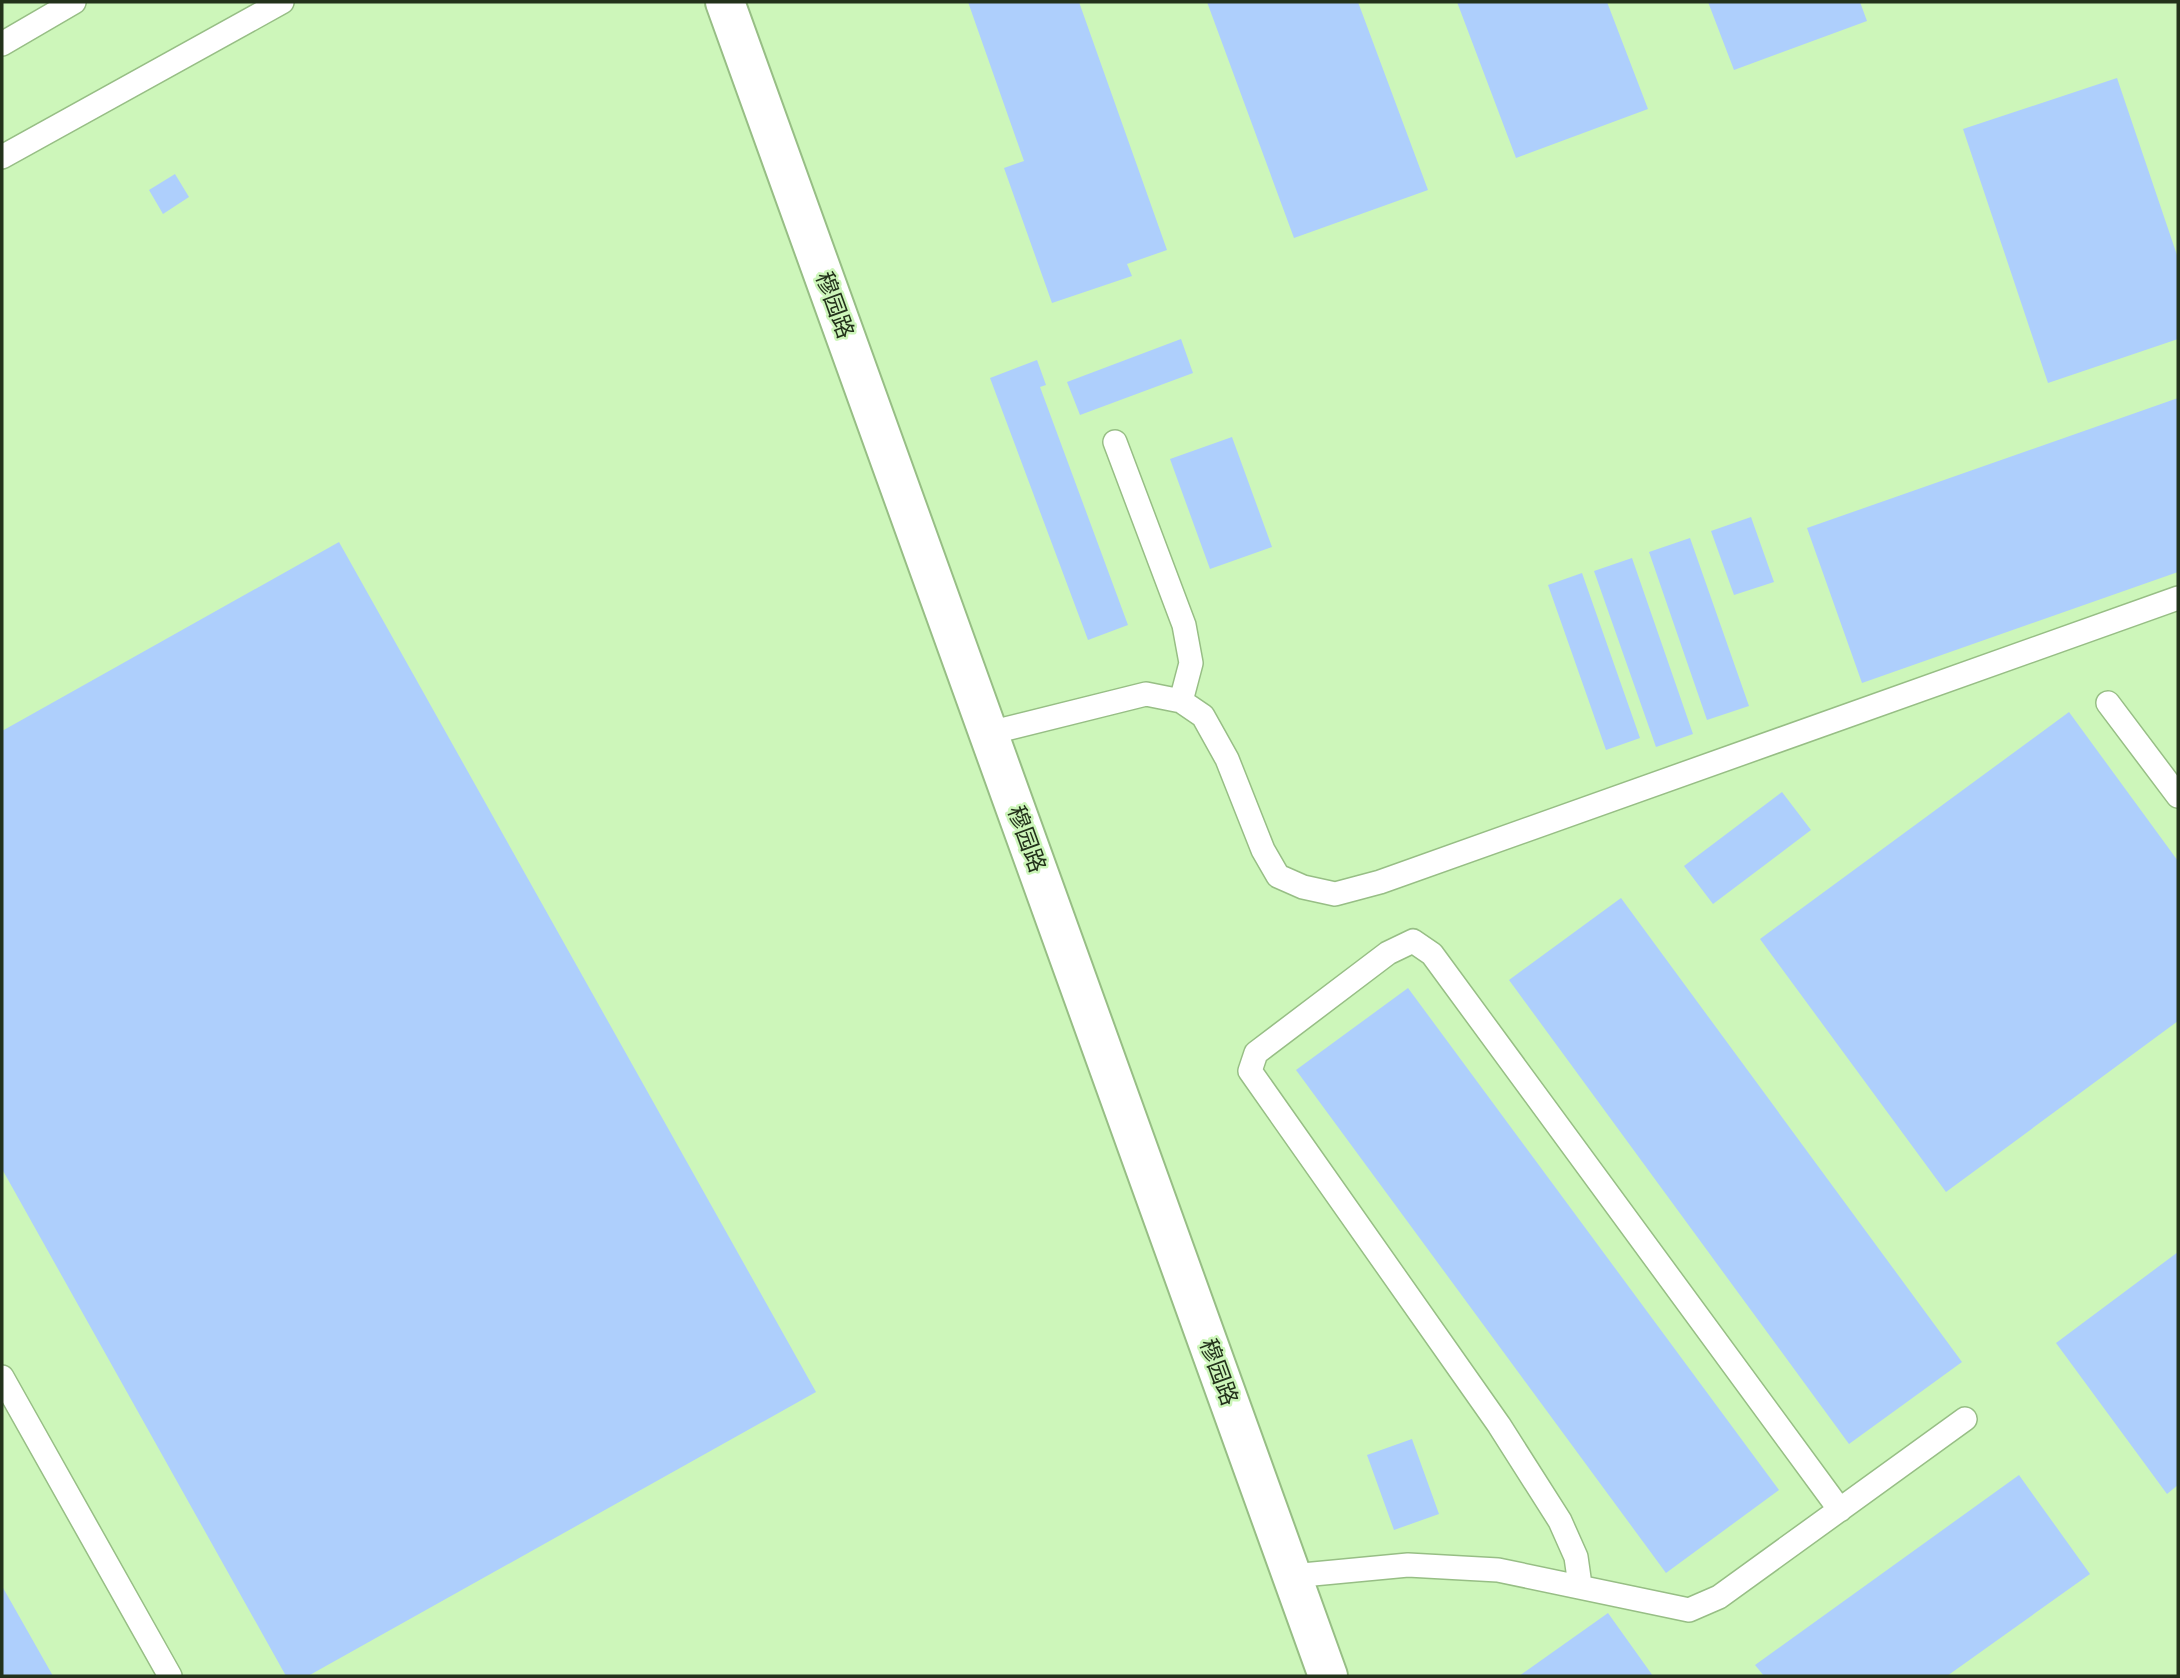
<svg xmlns="http://www.w3.org/2000/svg" width="2180" height="1678" font-family="'PT Sans','Noto Sans SC',sans-serif">
<style>
.building{fill:#aecffc}
.lines{fill:none;stroke-linecap:round;stroke-linejoin:round}
.service-casing{stroke:#97be85;stroke-width:26}
.minor-casing{stroke:#97be85;stroke-width:42}
.service{stroke:#fff;stroke-width:23}
.minor{stroke:#fff;stroke-width:38}
.labels{text-anchor:middle;stroke-width:5;stroke-linejoin:round;paint-order:stroke}
.street-label{font-size:23px;fill:#23321b;stroke:#cdf6ba}
</style>
<rect width="100%" height="100%" fill="#cdf6ba"/>
<!-- building -->
<path class="building" d="M 968,2 L 1079,2 L 1167,250 L 1127,264 L 1132,276 L 1052,303 L 1004,168 L 1024,161 Z
M 1207,2 L 1358,2 L 1428,190 L 1294,238 Z
M 1457,2 L 1607,2 L 1648,109 L 1516,158 Z
M 1708,2 L 1860,2 L 1867,21 L 1734,70 Z
M 2117,78 L 2178,258 L 2178,339 L 2048,383 L 1963,129 Z
M 175,174 L 189,197 L 163,214 L 149,190 Z
M 1181,339 L 1193,373 L 1080,415 L 1067,382 Z
M 1037,360 L 1046,385 L 1040,387 L 1128,625 L 1088,640 L 990,378 Z
M 2178,398 L 2178,572 L 1862,683 L 1807,528 Z
M 1232,437 L 1272,547 L 1210,569 L 1170,459 Z
M 1751,517 L 1774,582 L 1734,595 L 1711,531 Z
M 1690,538 L 1749,706 L 1707,720 L 1649,552 Z
M 339,542 L 816,1392 L 308,1676 L 286,1676 L 2,1169 L 2,731 Z
M 1632,558 L 1693,734 L 1656,747 L 1594,571 Z
M 1582,573 L 1640,738 L 1606,750 L 1548,585 Z
M 2069,712 L 2178,861 L 2178,1021 L 1946,1192 L 1760,939 Z
M 1782,792 L 1811,830 L 1713,904 L 1684,866 Z
M 1621,898 L 1962,1362 L 1849,1444 L 1509,980 Z
M 1408,988 L 1779,1490 L 1666,1573 L 1296,1070 Z
M 2178,1252 L 2178,1485 L 2167,1494 L 2056,1343 Z
M 1412,1439 L 1439,1514 L 1394,1530 L 1367,1455 Z
M 2019,1475 L 2090,1574 L 1947,1676 L 1764,1676 L 1755,1665 Z
M 2,1586 L 53,1676 L 2,1676 Z
M 1608,1613 L 1653,1676 L 1519,1676 Z"/>
<g class="lines">
<!-- service casing -->
<g class="service-casing">
<path id="service" d="M 2,44 L 74,2
M 2,157 L 282,2
M 1115,442 L 1184,625 L 1191,663 L 1181,701
M 2108,703 L 2178,796
M 989,733 L 1146,694 L 1181,701 L 1203,716 L 1227,759 L 1263,850 L 1278,876 L 1303,887 L 1335,894 L 1380,882 L 2178,598
M 2,1377 L 170,1676
M 1292,1576 L 1408,1565 L 1498,1570 L 1689,1610 L 1719,1597 L 1965,1419
M 1580,1585 L 1576,1557 L 1560,1521 L 1499,1425 L 1250,1071 L 1256,1053 L 1388,953 L 1413,941 L 1432,954 L 1840,1510"/>
</g>
<!-- minor casing -->
<g class="minor-casing">
<path id="minor" d="M 725,2 L 1328,1676"/>
</g>
<!-- service -->
<use href="#service" class="service"/>
<!-- minor -->
<use href="#minor" class="minor"/>
</g>
<g class="labels">
<!-- street labels -->
<g class="street-label">
<text transform="translate(835 305) rotate(70)" y="8">穆园路</text>
<text transform="translate(1027 839) rotate(70)" y="8">穆园路</text>
<text transform="translate(1219 1372) rotate(70)" y="8">穆园路</text>
</g>
</g>
<!-- border -->
<rect width="2180" height="1678" fill="none" stroke="#23321b" stroke-width="7"/>
</svg>
